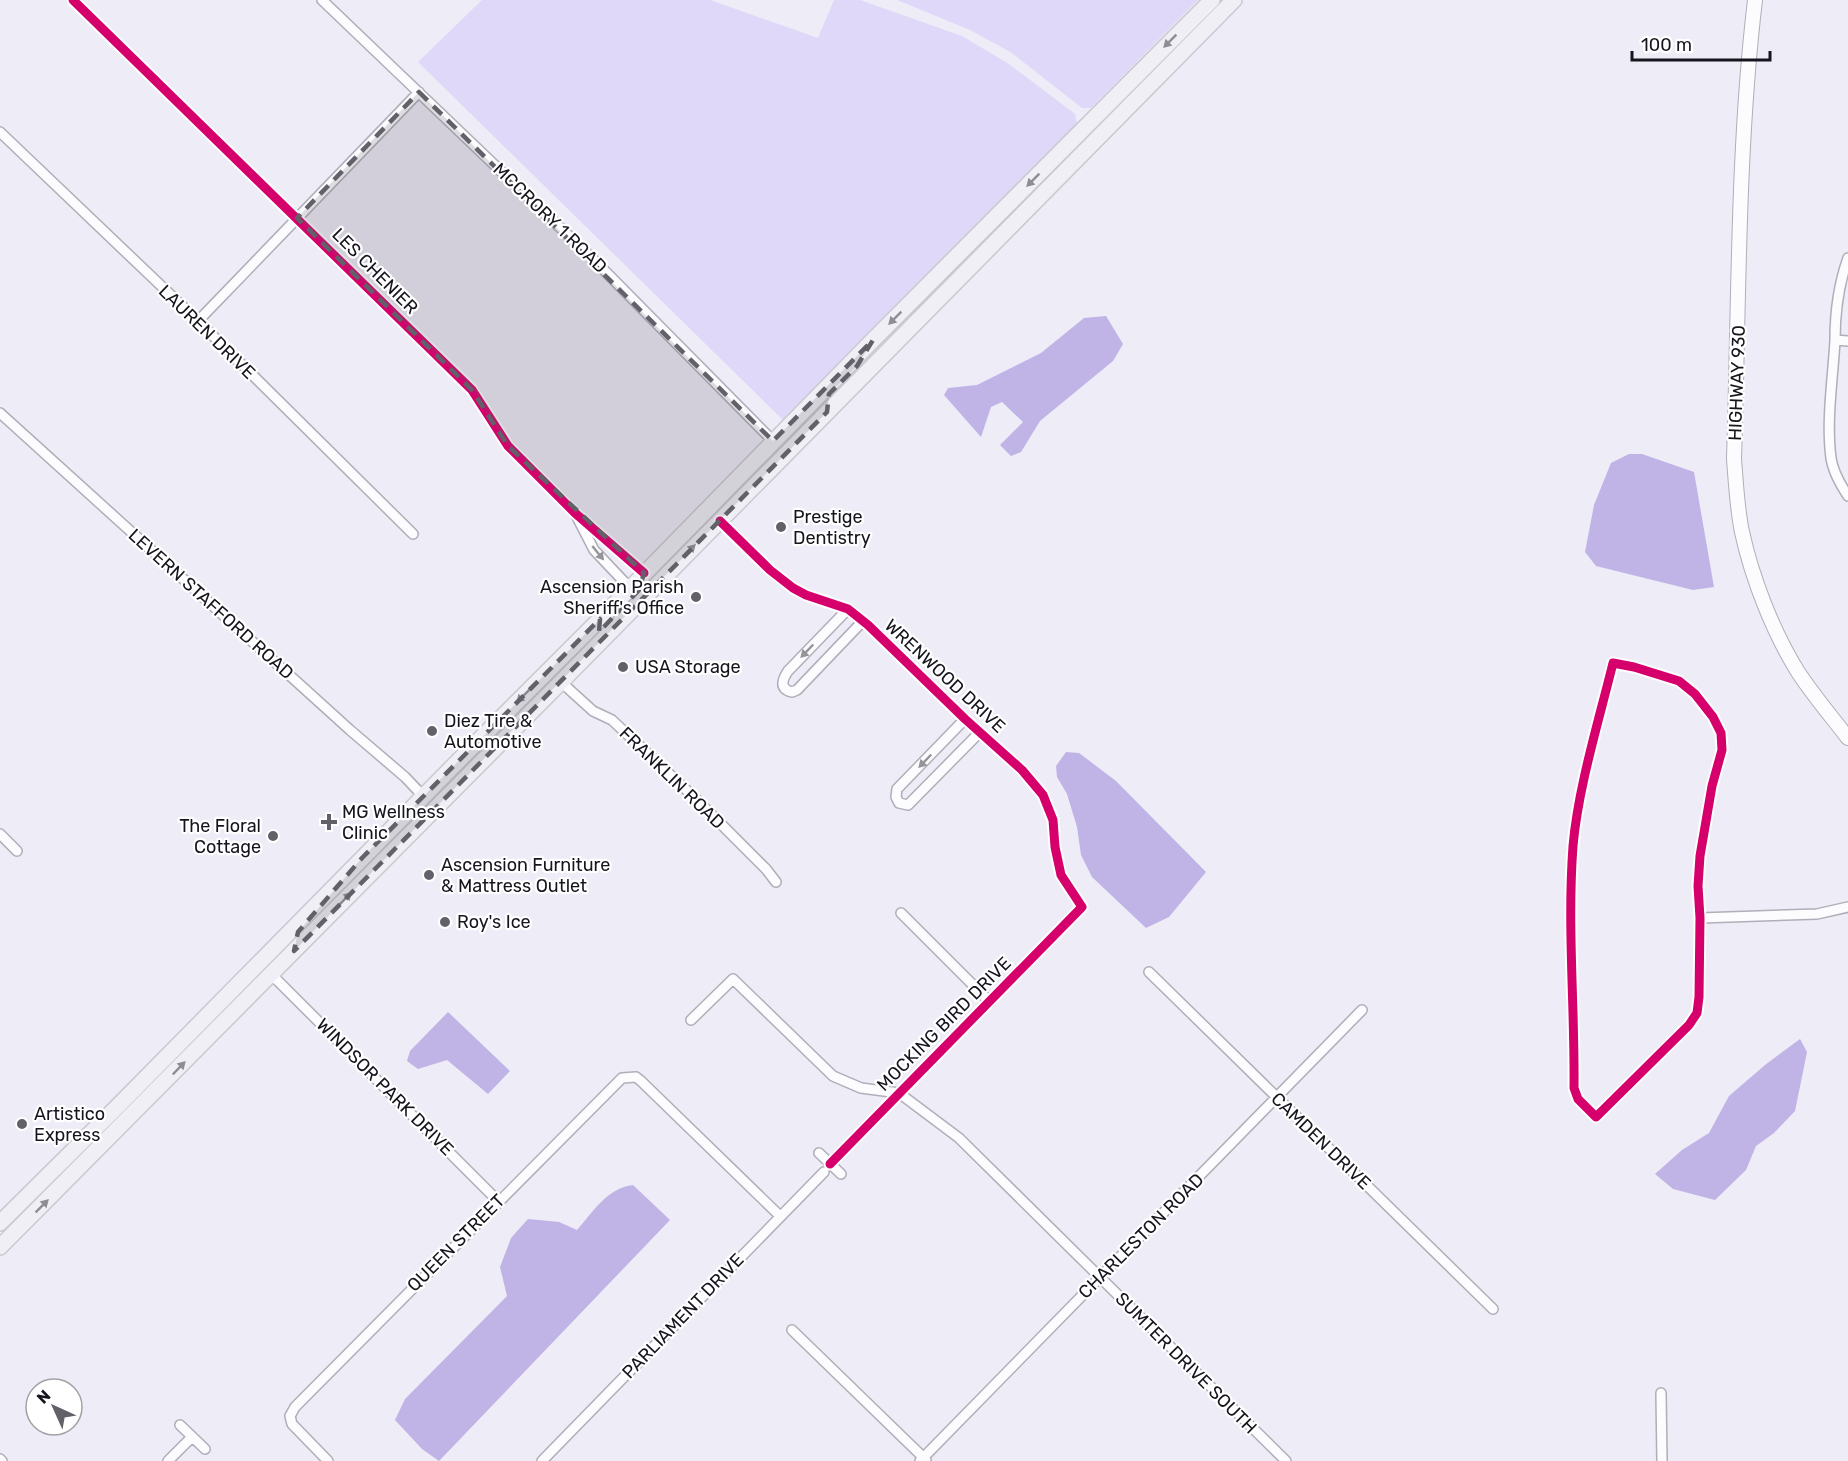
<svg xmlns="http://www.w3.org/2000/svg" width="1848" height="1461" font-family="Rubik,sans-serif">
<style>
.green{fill:#dfd8f8}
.water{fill:#c0b3e6}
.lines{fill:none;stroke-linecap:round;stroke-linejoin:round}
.street-casing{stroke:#b0aeb8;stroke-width:12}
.secondary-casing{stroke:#b0aeb8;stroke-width:16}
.primary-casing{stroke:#cac9cf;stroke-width:18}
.street{stroke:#fcfcfe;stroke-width:9}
.secondary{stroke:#fcfcfe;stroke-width:14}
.primary{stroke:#f1eff6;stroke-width:15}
.cycleway-casing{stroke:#fff;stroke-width:13}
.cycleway{stroke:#d6006c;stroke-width:9}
.oneway{fill:#8e8c94}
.oneway2{fill:#949499}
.marked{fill:#626069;fill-opacity:0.2;stroke:#626069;stroke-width:4.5;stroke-dasharray:12 8;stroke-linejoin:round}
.poi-dot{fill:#626069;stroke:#fff;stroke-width:2}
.labels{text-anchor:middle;stroke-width:4.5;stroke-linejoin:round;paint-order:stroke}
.street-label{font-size:18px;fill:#16141d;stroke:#fff}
.poi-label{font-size:18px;fill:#16141d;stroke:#fff;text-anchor:start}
</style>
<rect width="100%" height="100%" fill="#eeecf7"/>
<!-- green -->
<path class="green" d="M 482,0 L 710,0 L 818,38 L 834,0 L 860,0 L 962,36 L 1009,64 L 1075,114 L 1077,124 L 783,420 L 418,62 Z
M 897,0 L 1198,0 L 1091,108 L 1082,108 L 1012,53 L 970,30 Z"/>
<!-- water -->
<path class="water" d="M 1106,316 L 1123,344 L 1113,361 L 1040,421 L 1021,452 L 1011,456 L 1000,445 L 1023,422 L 1002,402 L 991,407 L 981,437 L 944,395 L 948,388 L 977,385 L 1041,353 L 1084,318 Z
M 1629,454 L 1642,454 L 1694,472 L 1714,587 L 1693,590 L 1596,566 L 1585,552 L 1594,505 L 1611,463 Z
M 1066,752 L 1079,753 L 1116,781 L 1206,872 L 1169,917 L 1146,928 L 1092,877 L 1081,855 L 1077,827 L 1067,794 L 1057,777 L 1056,766 Z
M 448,1012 L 510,1071 L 488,1094 L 447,1060 L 418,1069 L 407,1061 L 410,1051 Z
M 1800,1039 L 1807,1052 L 1795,1111 L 1774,1133 L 1756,1146 L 1746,1170 L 1715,1200 L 1673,1189 L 1655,1174 L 1682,1150 L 1709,1133 L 1729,1096 L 1765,1065 Z
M 633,1185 L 670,1220 L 439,1461 L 422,1449 L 395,1420 L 405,1399 L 507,1296 L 500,1267 L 511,1238 L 528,1219 L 559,1222 L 577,1230 C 593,1212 607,1188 633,1185 Z"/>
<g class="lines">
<!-- street casing -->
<g class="street-casing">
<path id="street" d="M 73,0 L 472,390 L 508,446 L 575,513 L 644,573
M 322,0 L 593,259 L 773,441
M 0,132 L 198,321 L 413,534
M 198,321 L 419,92
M 1835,340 C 1835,311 1838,286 1848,258
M 1848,341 L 1835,340 C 1833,378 1826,420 1831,458 C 1833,472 1840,484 1848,496
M 0,413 L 350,730 L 405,777 L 423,796
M 577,517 L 594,550 L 630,588
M 720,521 L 770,570 L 793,588 L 806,595 L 848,609 L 868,625 L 965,719 L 1022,770 L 1043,795 L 1053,820 L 1055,847 L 1061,875 L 1082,907 L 830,1164
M 848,609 L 788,671 C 782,680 779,689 792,692 L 797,690 L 863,621
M 1613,663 L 1634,667 L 1679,681 L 1695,694 L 1713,717 L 1721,733 L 1722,750 L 1712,786 L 1700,856 L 1698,886 L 1700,918 L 1699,997 L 1697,1013 L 1689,1025 L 1596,1117 L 1578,1099 L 1574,1088 C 1575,1008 1567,927 1573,846 C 1578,788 1599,720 1613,663 Z
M 561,682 L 593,711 L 612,720 L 696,799 L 766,869 L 776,882
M 965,719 L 897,789 L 896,797 L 899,803 L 908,805 L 980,732
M 0,834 L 17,851
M 901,913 L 990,1002
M 1700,918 L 1817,914 L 1848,907
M 1149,972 L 1493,1309
M 271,974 L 498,1201
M 691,1020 L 733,979 L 833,1076 L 861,1088 L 899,1093 L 959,1138 L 1286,1461
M 819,1153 L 841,1174
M 792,1330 L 926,1460
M 1661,1393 L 1662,1461
M 180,1425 L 205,1449
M 0,1459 L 2,1461
M 168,1461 L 192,1437
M 328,1461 L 292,1424 L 290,1416 L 295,1407 L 622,1078 L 636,1077 L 641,1081 L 780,1216
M 542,1461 L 824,1172
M 920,1461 L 1362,1010"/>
</g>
<!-- secondary casing -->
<g class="secondary-casing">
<path id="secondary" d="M 1755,0 C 1737,152 1739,306 1734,459 C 1736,483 1737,508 1742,532 C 1752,578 1773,632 1798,672 C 1813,695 1831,716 1848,738"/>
</g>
<!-- primary casing -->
<g class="primary-casing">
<path id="primary" d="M 0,1223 L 117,1107 L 474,745 L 600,619 L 873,340 L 1212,0
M 0,1247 L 561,682 L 1234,0"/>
</g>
<!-- street -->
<use href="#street" class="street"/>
<!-- secondary -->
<use href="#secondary" class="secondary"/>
<!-- primary -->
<use href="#primary" class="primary"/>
<!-- cycleway casing -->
<g class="cycleway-casing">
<path id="cycleway" d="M 73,0 L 472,390 L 508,446 L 575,513 L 644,573
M 720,521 L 770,570 L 793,588 L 806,595 L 848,609 L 868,625 L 965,719 L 1022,770 L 1043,795 L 1053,820 L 1055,847 L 1061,875 L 1082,907 L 830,1164
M 1613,663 L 1634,667 L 1679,681 L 1695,694 L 1713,717 L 1721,733 L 1722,750 L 1712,786 L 1700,856 L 1698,886 L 1700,918 L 1699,997 L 1697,1013 L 1689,1025 L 1596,1117 L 1578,1099 L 1574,1088 C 1575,1008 1567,927 1573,846 C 1578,788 1599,720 1613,663 Z"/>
</g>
<!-- cycleway -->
<use href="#cycleway" class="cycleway"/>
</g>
<!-- one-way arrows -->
<defs><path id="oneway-solid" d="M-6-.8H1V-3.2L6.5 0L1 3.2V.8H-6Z" transform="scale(1.5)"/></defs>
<g class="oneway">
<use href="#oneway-solid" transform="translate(1170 41) rotate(135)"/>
<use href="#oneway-solid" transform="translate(1033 180) rotate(135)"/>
<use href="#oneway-solid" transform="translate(895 318) rotate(135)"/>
<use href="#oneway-solid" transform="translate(689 551) rotate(-45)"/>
<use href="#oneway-solid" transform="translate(523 696) rotate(135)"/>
<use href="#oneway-solid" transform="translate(345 899) rotate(-46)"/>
<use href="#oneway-solid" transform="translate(179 1068) rotate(-46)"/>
<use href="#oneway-solid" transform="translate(42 1206) rotate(-45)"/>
</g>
<g class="oneway2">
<use href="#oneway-solid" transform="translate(598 553) rotate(51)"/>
<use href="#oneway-solid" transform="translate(807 651) rotate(134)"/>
<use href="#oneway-solid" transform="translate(925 761) rotate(134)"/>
</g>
<!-- marked area -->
<path class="marked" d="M 419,92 L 773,441 L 873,340 L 857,366 L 829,394 L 827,412 L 294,951 L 298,932 L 362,858 L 600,619 L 599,632 L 639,590 L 644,573 L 508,446 L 472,390 L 297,218 Z"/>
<!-- markers -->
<g class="poi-dot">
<circle cx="781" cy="527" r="6"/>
<circle cx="696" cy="597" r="6"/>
<circle cx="623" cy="667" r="6"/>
<circle cx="432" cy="731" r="6"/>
<path d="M326 813h6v6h6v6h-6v6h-6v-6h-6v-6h6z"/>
<circle cx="273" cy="836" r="6"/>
<circle cx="429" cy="875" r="6"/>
<circle cx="445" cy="922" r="6"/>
<circle cx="22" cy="1124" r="6"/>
</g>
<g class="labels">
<!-- street labels -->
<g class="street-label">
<text transform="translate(550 218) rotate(44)" y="6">MCCRORY 1 ROAD</text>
<text transform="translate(375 271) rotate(45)" y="6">LES CHENIER</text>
<text transform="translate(207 332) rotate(44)" y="6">LAUREN DRIVE</text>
<text transform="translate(1737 383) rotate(-88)" y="6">HIGHWAY 930</text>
<text transform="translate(211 604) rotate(42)" y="6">LEVERN STAFFORD ROAD</text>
<text transform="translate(945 676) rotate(43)" y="6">WRENWOOD DRIVE</text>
<text transform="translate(672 778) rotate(44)" y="6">FRANKLIN ROAD</text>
<text transform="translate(944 1024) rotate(-45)" y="6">MOCKING BIRD DRIVE</text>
<text transform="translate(385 1087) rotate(45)" y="6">WINDSOR PARK DRIVE</text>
<text transform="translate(1321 1141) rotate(44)" y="6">CAMDEN DRIVE</text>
<text transform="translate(1141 1236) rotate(-45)" y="6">CHARLESTON ROAD</text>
<text transform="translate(456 1243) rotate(-45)" y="6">QUEEN STREET</text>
<text transform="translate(683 1316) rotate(-46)" y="6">PARLIAMENT DRIVE</text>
<text transform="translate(1186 1363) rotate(45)" y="6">SUMTER DRIVE SOUTH</text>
</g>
<!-- poi labels -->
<g class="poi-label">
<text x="793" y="523">Prestige<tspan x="793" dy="21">Dentistry</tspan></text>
<text x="684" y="593" text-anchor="end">Ascension Parish<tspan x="684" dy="21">Sheriff's Office</tspan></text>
<text x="635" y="673">USA Storage</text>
<text x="444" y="727">Diez Tire &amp;<tspan x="444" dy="21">Automotive</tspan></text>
<text x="342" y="818">MG Wellness<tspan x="342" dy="21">Clinic</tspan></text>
<text x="261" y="832" text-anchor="end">The Floral<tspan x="261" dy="21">Cottage</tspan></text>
<text x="441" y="871">Ascension Furniture<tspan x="441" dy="21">&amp; Mattress Outlet</tspan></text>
<text x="457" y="928">Roy's Ice</text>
<text x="34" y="1120">Artistico<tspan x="34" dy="21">Express</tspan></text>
</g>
</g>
<!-- north arrow -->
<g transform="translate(54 1407) rotate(315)"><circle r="28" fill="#ffffff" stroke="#a2a1a5" stroke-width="1.5"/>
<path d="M0-4.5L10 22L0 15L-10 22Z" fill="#626069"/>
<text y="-9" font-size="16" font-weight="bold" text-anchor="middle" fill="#16141d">N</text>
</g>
<!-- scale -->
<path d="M1632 51v9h138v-9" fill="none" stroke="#16141d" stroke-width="3"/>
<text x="1641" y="51" font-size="18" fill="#16141d" stroke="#ffffff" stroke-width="4.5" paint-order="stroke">100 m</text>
</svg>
